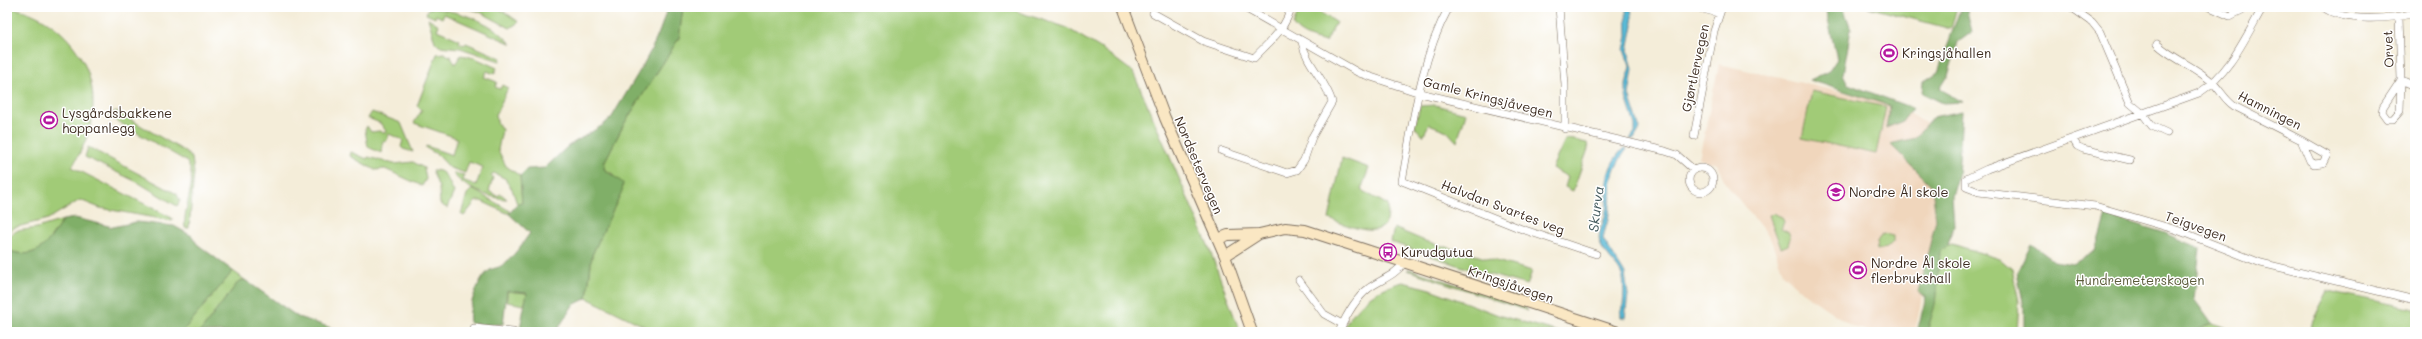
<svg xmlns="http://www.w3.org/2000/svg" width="2422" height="339" font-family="Mali,sans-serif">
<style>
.built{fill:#f0d6bc}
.green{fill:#a1cb77;stroke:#6e7a4a}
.forest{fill:#80af68;stroke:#5e6c43}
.water{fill:#59bad7;stroke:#4a727a}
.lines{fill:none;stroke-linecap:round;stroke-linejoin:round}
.street-casing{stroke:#7c6e5f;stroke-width:8}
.secondary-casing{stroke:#7c6e5f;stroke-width:12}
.street{stroke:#fff;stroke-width:7}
.secondary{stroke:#fae7c3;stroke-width:10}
.labels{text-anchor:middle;stroke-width:3;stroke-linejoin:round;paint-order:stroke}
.street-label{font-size:13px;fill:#3b2a1e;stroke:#fff}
.poi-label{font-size:13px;fill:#3b2a1e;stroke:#fff;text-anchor:start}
.park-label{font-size:13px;fill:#5a5a39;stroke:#fff}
.water-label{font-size:14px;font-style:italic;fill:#465c5f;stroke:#fff}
</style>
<rect width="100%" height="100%" fill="#fff"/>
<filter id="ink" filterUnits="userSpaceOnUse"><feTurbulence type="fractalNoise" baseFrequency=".025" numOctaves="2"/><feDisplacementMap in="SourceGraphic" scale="8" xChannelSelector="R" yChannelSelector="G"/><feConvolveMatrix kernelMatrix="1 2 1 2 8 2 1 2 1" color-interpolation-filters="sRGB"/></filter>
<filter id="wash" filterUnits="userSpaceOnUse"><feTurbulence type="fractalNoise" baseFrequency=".012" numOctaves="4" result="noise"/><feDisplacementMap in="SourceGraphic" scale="16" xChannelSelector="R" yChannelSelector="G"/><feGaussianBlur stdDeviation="0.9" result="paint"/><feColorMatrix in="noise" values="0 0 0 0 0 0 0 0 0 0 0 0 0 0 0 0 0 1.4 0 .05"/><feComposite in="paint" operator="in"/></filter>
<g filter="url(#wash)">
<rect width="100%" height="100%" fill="#f4edd9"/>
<!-- built -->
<path class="built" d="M 1719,64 L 1894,104 L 1945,135 L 1939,207 L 1915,332 L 1871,332 L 1853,327 L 1805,294 L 1784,275 L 1770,238 L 1725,183 L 1717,164 L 1699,159 Z"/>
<!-- green -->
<path class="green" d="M 7,7 C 59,14 100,63 92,116 C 90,134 81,152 72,167 L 172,218 L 172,221 L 100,208 L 80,200 L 48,219 L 13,228 L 7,235 Z
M 460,7 L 497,7 L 519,22 L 510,28 L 478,11 Z
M 683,7 L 1009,7 L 1021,13 L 1065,27 L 1102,49 L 1133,72 L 1208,245 L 1240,332 L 656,332 L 587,298 L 592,255 L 607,222 L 613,174 L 604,169 L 605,161 L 624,124 L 679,38 Z
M 1300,7 L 1311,7 L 1336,22 L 1326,42 C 1314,39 1300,36 1293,25 Z
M 1868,7 L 1957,7 L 1951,29 Z
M 432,8 C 454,11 474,16 493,28 C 500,32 506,39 512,44 L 444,14 L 442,18 L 436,15 L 435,18 L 426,14 L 428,9 Z
M 428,18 L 439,25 L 437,30 L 460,40 L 459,43 L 464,45 L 466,43 L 501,58 L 500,61 L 460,48 L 439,46 L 435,42 Z
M 444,53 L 451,57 L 455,64 L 461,55 L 475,58 L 497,68 L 494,74 L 487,71 L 484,77 L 497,82 L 495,87 L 500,89 L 502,85 L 508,88 L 496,114 L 497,122 L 502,130 L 498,150 L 506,166 L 520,176 L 522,203 L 517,204 L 512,189 L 506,181 L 506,179 L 494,173 L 491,175 L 493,178 L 489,191 L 497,196 L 501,194 L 507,199 C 492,199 461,187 453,173 L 464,175 L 462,180 L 476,185 L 483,167 L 469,162 L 465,173 L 450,168 L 438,155 L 426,148 L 426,146 L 452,155 L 457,138 L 414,123 L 422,110 L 417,106 L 435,59 L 437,54 Z
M 1812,91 L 1886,107 L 1876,154 L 1802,138 Z
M 1435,105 L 1466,113 L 1457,142 L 1447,131 L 1429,124 L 1423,136 L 1415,127 L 1420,106 Z
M 116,111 L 184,151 L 192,158 L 194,173 L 189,228 L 185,228 C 182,207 200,180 186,161 L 108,116 Z
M 372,112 L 401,123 L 413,152 L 403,149 L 401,147 L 403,140 L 389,134 L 386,142 L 383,141 L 381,153 L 368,147 L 365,130 L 367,126 L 371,132 L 379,131 L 385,133 L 386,131 L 380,123 L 368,118 Z
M 1568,139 L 1587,143 L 1588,149 L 1573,191 L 1565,187 L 1568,177 L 1552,168 L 1565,140 Z
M 88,147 L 177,194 L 180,201 L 177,206 L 139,183 L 85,157 Z
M 351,152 L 367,159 L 368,157 L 394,164 L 413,162 L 424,168 L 426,179 L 422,186 L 385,169 L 375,170 L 350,156 Z
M 1342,158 L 1369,168 L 1361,190 L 1388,205 C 1388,210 1388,217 1387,221 C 1379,241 1343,223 1329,219 Z
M 432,170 C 447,169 448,182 454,192 L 447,208 L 440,204 L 439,188 Z
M 472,189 L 510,211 L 509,214 L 481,201 L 476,201 L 464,216 L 461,214 L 467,194 Z
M 1775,214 L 1782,217 L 1784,222 L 1781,229 L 1789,233 L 1790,238 L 1788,245 L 1781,248 L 1769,215 Z
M 63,220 C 47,243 38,262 7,250 L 7,239 L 16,231 L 37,228 Z
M 1394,228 L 1425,241 L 1532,271 L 1527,285 L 1469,269 L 1391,242 Z
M 1884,234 L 1893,236 L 1893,242 L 1887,248 L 1877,250 L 1876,241 Z
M 1952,244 L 2000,259 L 2012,269 L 2019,301 L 2017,332 L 1927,332 L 1940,252 L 1945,246 Z
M 1409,269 L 1525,307 L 1528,311 L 1407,270 Z
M 233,271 L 245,280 L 239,281 L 200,332 L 182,332 Z
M 1403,282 L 1430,289 L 1501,316 L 1559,332 L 1342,332 C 1355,305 1374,289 1403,282 Z
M 507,291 L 528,293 L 524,305 L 507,302 Z
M 2328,291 L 2415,309 L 2415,332 L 2310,332 L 2313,320 Z
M 2212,324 L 2235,332 L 2188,332 L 2188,330 Z"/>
<!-- forest -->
<path class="forest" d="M 667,7 L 683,7 L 679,38 L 624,124 L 605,161 L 604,169 L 623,183 L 622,191 L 592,255 L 587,298 L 573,305 L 556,332 L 520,328 L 527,293 L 507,291 L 503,324 L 484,325 L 470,323 C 467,309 478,278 490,270 C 493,268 498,268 501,266 C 513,258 522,244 530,233 L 509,214 L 517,204 L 522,203 L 520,176 L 527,169 L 545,168 L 568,146 L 603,125 L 612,117 C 632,82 658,47 667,7 Z
M 1825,7 L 1843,7 L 1851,29 L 1843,74 L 1848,84 L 1912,108 L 1903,121 L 1886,128 L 1890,106 L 1810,80 L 1829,71 L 1837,59 Z
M 1961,7 L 1969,7 L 1967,11 L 1972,32 L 1958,42 L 1948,76 L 1940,89 L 1963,102 L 1943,103 L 1922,93 L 1923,82 L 1938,72 Z
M 1962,111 L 1958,177 L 1952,196 L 1954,225 L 1948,245 L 1940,252 L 1935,305 L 1927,332 L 1917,332 L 1926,297 L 1918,292 L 1936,220 L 1932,186 L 1890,144 L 1915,138 L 1933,117 Z
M 2106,215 L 2165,233 L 2200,248 L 2194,299 L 2212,324 L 2188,332 L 2024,332 L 2024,307 L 2017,272 L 2031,244 L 2054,261 L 2073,264 L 2095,251 Z
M 75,218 L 113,227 L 136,222 L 174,226 L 192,236 L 197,244 L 233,271 L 182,332 L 7,332 L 7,250 C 38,262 47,243 63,220 Z
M 245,280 L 298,317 L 344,332 L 200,332 L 239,281 Z"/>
<!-- water -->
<path class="water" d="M 1626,7 L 1631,7 L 1633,25 L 1628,50 L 1633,69 L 1629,95 L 1640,129 L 1634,139 L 1630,139 L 1635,132 L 1635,125 L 1626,97 L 1626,85 L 1630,66 L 1624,50 L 1627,36 Z
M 1624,148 L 1627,149 C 1607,176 1613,183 1609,214 C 1608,223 1604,230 1603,239 L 1625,274 L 1628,295 L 1625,318 L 1621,317 C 1620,313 1623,310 1623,306 C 1624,297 1624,286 1623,278 C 1619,264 1604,256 1600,243 C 1597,234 1603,224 1605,216 C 1611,188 1600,172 1624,148 Z"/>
</g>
<g filter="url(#ink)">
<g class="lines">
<!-- street casing -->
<g class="street-casing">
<path id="street" d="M 1243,7 L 1359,73 L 1420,93 L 1665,151 L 1677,155 L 1694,170
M 1449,7 C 1420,60 1413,123 1402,181 L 1519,228 L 1596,254
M 1559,7 L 1565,85 L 1565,129
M 1695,7 L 1718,13
M 2071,7 L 2092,22 L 2100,32 L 2130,103 L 2142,113 L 2152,126 L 2167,133
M 2210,7 L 2230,16 L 2248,7
M 2263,7 C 2245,38 2230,73 2199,93 L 1987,169 L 1966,179 L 1966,187 L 1979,192 L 2095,206 L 2177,230 L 2261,263 L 2415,300
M 2323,7 C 2343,23 2392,19 2415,13
M 1153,13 L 1203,41 L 1254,58 C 1269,42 1286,29 1291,7
M 2399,17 L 2401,80 L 2415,86
M 2157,44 C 2173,59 2194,66 2211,81 C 2220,89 2224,99 2234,106 L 2301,140 L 2310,161 L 2314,164 L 2323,163 L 2327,155 L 2301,140
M 2401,80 L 2400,111 L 2393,119 L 2387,119 L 2382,112 L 2383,107 Z
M 1694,136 L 1714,31 L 1722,7
M 2073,139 L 2077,146 L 2083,149 L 2130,160
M 1222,151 L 1287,173 L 1297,170 L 1304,160 L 1312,137 L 1332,102 C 1326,80 1306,64 1302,42
M1689 180a12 12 0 1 1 24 0a12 12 0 1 1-24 0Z
M 1299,280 L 1324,314 L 1342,324
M 474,328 L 513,332
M 1339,332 C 1345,318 1356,298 1369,288 C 1382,279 1394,276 1404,263"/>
</g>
<!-- secondary casing -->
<g class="secondary-casing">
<path id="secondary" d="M 1123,7 L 1165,118 L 1225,256 L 1252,332
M 1218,239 L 1228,235 L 1259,234 L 1285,228 L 1305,230 L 1618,332
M 1225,256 L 1259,234"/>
</g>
<!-- street -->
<use href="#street" class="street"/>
<!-- secondary -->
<use href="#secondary" class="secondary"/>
</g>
</g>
<!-- icons -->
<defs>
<g id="stadium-ring" transform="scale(0.9)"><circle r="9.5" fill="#fff" stroke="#b5179e" stroke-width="1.5"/><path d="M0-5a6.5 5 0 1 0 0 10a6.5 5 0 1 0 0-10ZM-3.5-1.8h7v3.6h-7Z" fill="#b5179e"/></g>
<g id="school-ring" transform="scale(0.9)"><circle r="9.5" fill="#fff" stroke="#b5179e" stroke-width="1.5"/><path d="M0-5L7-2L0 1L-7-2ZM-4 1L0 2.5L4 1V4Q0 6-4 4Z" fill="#b5179e"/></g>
<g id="bus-ring" transform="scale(0.9)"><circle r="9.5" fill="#fff" stroke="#b5179e" stroke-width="1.5"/><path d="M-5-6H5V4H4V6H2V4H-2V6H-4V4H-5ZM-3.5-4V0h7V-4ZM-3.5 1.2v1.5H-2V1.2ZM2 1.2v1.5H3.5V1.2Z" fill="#b5179e"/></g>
</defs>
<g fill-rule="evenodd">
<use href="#stadium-ring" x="1889" y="53"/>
<use href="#stadium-ring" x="49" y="120"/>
<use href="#school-ring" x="1836" y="192"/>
<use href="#bus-ring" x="1388" y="252"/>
<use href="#stadium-ring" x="1858" y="270"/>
</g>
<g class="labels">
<!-- street labels -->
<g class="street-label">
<text transform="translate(2388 49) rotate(-92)" y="5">Orvet</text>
<text transform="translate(1695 68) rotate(-78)" y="5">Gjørtlervegen</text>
<text transform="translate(1488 97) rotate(14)" y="5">Gamle Kringsjåvegen</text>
<text transform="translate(2270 110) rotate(27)" y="5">Hamningen</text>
<text transform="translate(1199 165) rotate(67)" y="5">Nordsetervegen</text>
<text transform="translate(1503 207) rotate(21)" y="5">Halvdan Svartes veg</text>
<text transform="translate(2196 226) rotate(20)" y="5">Teigvegen</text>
<text transform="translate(1511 284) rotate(19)" y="5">Kringsjåvegen</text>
</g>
<!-- poi labels -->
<g class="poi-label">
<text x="1902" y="58">Kringsjåhallen</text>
<text x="62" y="118">Lysgårdsbakkene<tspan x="62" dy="15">hoppanlegg</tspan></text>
<text x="1849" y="197">Nordre Ål skole</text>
<text x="1401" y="257">Kurudgutua</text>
<text x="1871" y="268">Nordre Ål skole<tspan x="1871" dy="15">flerbrukshall</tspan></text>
</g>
<!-- park labels -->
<g class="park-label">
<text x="2140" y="285">Hundremeterskogen</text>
</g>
<!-- water labels -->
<g class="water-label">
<text transform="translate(1596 209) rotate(-83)" y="5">Skurva</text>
</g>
</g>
<!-- margin -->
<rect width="2422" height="339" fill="none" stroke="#fff" stroke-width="24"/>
</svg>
